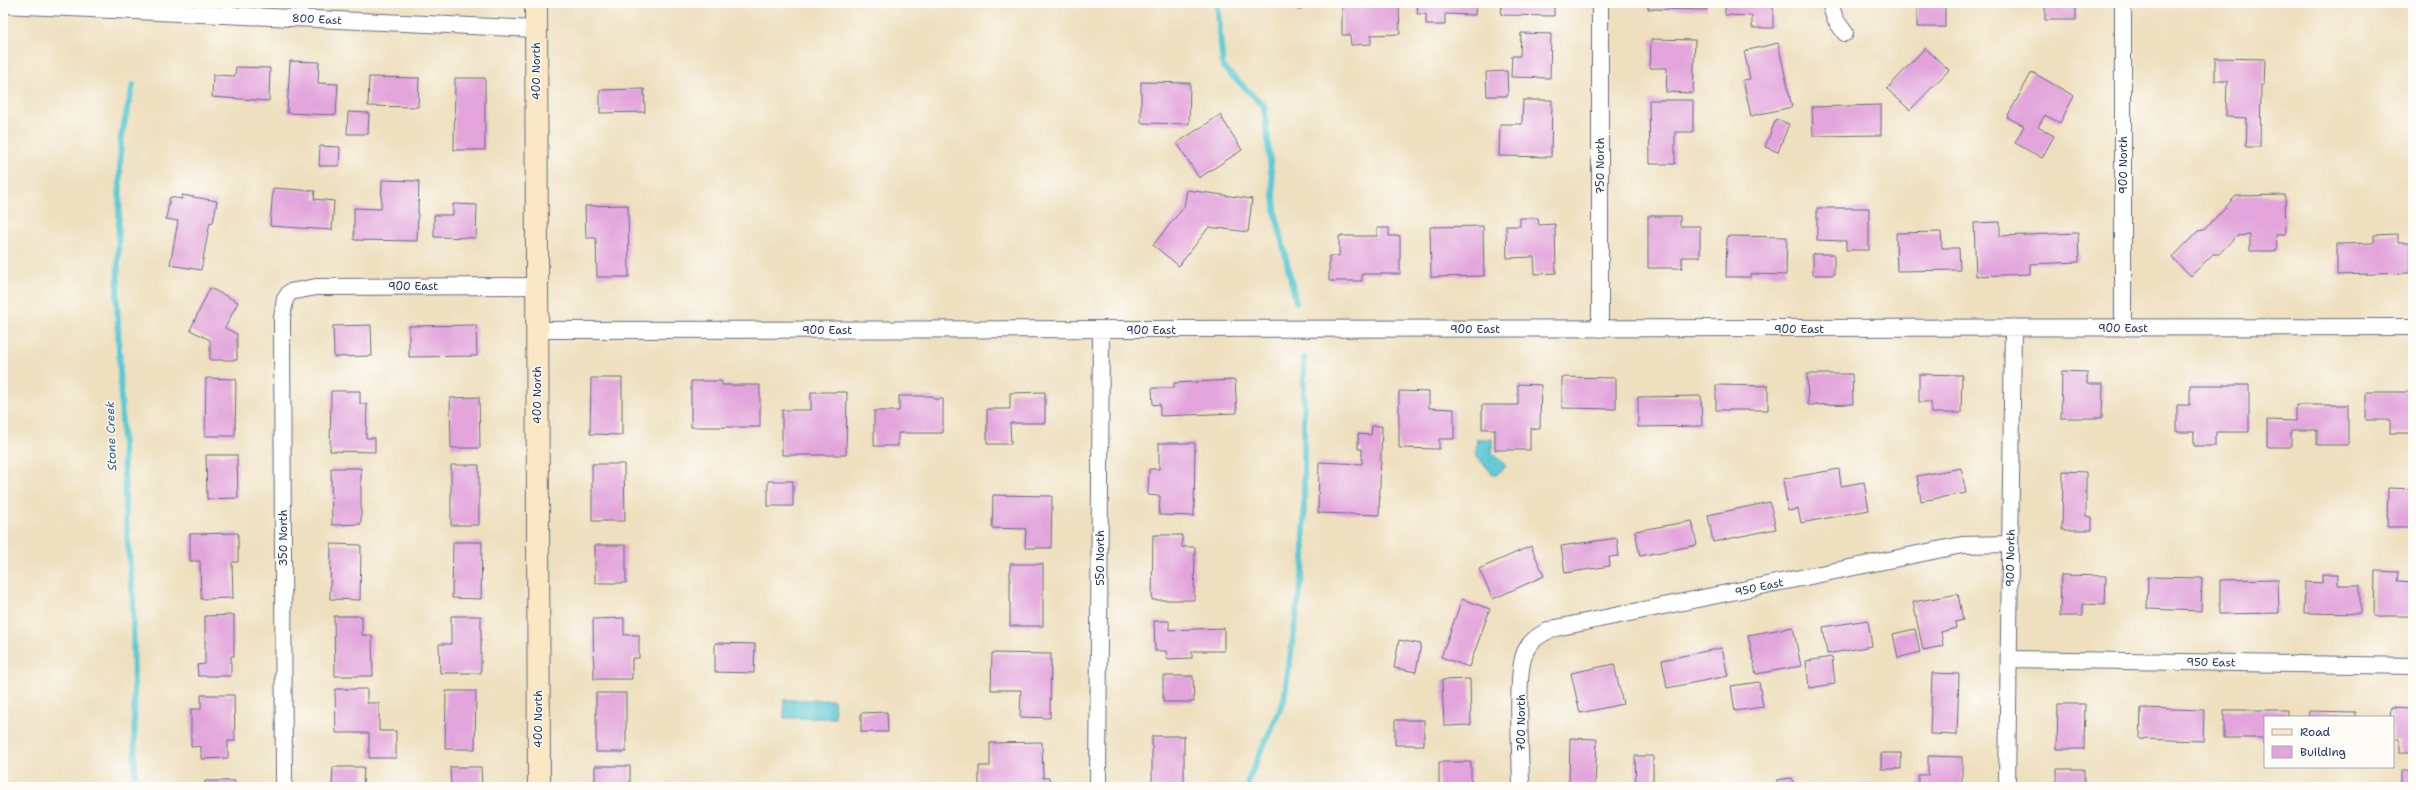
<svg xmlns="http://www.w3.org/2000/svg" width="2416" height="790" font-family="'Shantell Sans',sans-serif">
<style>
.water{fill:#5dc9d4;stroke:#3c7c99}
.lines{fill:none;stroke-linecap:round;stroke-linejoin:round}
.stream{stroke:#5dc9d4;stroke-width:6}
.building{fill:#e2a4db}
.street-casing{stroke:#656d80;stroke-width:18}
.secondary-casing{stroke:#656d80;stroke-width:24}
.street{stroke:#fff;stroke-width:16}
.secondary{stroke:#fbe7c3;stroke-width:22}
.labels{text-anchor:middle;stroke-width:3;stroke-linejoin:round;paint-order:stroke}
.street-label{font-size:11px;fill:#1b2f5e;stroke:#fdfcf7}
.water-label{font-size:12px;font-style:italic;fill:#2f5d81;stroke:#fdfcf7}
</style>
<rect width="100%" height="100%" fill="#fdfcf7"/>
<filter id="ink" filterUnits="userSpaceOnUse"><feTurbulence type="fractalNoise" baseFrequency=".025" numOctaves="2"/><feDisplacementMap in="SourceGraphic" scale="8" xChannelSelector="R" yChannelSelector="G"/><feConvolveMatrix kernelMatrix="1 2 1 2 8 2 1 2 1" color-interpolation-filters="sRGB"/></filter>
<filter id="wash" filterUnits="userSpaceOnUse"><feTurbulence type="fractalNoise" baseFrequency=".012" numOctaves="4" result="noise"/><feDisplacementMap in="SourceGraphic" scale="16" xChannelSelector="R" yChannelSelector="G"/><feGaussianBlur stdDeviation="0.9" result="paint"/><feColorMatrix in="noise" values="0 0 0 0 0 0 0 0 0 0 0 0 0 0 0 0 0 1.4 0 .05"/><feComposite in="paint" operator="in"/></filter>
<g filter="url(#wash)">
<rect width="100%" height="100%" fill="#eedfbe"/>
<!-- water -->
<path class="water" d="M 1477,439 L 1492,439 L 1492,452 L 1506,466 L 1495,476 L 1476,456 Z
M 784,700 L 834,700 L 835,718 L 784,718 Z"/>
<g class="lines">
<!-- stream -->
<path class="stream" d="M 1217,3 L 1223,67 L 1264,106 L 1276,215 L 1296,302
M 133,85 L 121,137 L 117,300 L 126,521 L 133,601 L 135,787
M 1247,787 L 1248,780 L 1284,700 L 1304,563 L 1304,358"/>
</g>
<g id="blocks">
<!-- building -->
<path class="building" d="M 1291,3 L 1307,3 L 1299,11 Z
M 1418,3 L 1476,3 L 1475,15 L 1445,14 L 1445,25 L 1426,25 L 1426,14 L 1417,14 Z
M 1502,3 L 1554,3 L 1554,16 L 1501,15 Z
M 1648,3 L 1707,3 L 1707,10 L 1648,9 Z
M 1725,3 L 1773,3 L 1773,28 L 1752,28 L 1752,16 L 1725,15 Z
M 1917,3 L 1945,3 L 1945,27 L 1917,27 Z
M 2045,3 L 2076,3 L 2076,20 L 2045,20 Z
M 1342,6 L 1399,6 L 1400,34 L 1371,35 L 1371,44 L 1351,45 L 1350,35 L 1342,35 Z
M 1521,33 L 1551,34 L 1550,78 L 1511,77 L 1512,56 L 1520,56 Z
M 1651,39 L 1695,40 L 1693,93 L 1666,92 L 1667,68 L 1650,68 Z
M 1778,43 L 1792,107 L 1751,116 L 1743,80 L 1750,79 L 1744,51 Z
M 1925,48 L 1949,70 L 1910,110 L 1887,89 Z
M 2215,58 L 2265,59 L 2264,85 L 2261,85 L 2260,147 L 2246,147 L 2247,118 L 2226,117 L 2227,81 L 2215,81 Z
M 290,61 L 319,62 L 318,83 L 338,84 L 336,115 L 287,113 Z
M 236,67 L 270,68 L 269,101 L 212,97 L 213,75 L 235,76 Z
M 1507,71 L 1508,96 L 1487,96 L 1486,72 Z
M 2032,72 L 2074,96 L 2060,123 L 2045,115 L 2038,127 L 2054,136 L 2042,158 L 2015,143 L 2024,126 L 2007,117 Z
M 369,77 L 419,78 L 418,107 L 368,106 Z
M 455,78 L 485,78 L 485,150 L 454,150 Z
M 1141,82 L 1190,83 L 1189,124 L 1141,123 Z
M 644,89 L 645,112 L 600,113 L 600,90 Z
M 1523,100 L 1552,100 L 1551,157 L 1499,156 L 1500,124 L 1522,124 Z
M 1649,100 L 1693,100 L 1693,132 L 1675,132 L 1675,164 L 1650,164 Z
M 1881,105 L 1881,135 L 1813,136 L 1812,107 Z
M 348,112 L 369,113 L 368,134 L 347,134 Z
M 1220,115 L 1242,150 L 1199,178 L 1177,143 Z
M 1776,119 L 1789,124 L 1778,152 L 1765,147 Z
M 320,146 L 340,147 L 339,166 L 319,166 Z
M 382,180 L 419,181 L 417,241 L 354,240 L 354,208 L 381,209 Z
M 273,188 L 315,191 L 314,199 L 334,201 L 332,230 L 270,226 Z
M 1187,190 L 1252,199 L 1248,232 L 1209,227 L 1179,266 L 1153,245 L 1184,207 Z
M 182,195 L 217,201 L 213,223 L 210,222 L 201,270 L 170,265 L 178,221 L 166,219 L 170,197 L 182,199 Z
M 2285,195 L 2286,234 L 2276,234 L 2277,251 L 2250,251 L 2250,235 L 2236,236 L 2219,254 L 2213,254 L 2191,276 L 2172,258 L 2198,231 L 2204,230 L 2236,196 Z
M 453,204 L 477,205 L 476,238 L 434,237 L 434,215 L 453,215 Z
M 628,205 L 629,277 L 597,277 L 596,238 L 586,238 L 585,206 Z
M 1817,208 L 1869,208 L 1869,250 L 1846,250 L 1846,241 L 1817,240 Z
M 1648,216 L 1680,216 L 1680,226 L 1700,226 L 1700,257 L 1682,257 L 1682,268 L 1648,268 Z
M 1520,218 L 1538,218 L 1539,225 L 1555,224 L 1556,273 L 1535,274 L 1534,257 L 1507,258 L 1506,226 L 1520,226 Z
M 2000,222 L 2000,236 L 2078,233 L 2079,262 L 2030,264 L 2030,274 L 1976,276 L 1974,223 Z
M 1483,226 L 1484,276 L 1431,277 L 1430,227 Z
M 1377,228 L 1389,228 L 1389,236 L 1400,236 L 1400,274 L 1362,274 L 1362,281 L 1329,281 L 1329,256 L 1339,256 L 1339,236 L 1377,236 Z
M 1941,232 L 1942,248 L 1959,248 L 1960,270 L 1897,271 L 1896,233 Z
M 2398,234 L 2398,243 L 2410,243 L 2410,273 L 2337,275 L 2337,244 L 2374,243 L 2374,235 Z
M 1727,236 L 1787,237 L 1786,275 L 1751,274 L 1751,277 L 1726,277 Z
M 1813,254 L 1834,254 L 1834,275 L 1813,275 Z
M 210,288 L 238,302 L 225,328 L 237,334 L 237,360 L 210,360 L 210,340 L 190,330 Z
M 371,325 L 372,356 L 334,357 L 333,326 Z
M 476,325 L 477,356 L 409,357 L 409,326 Z
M 2062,371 L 2087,372 L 2087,384 L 2103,384 L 2102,418 L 2061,418 Z
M 1807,374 L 1852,374 L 1853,404 L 1808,405 Z
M 1919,374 L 1962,375 L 1961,413 L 1931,413 L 1931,402 L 1919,402 Z
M 1562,377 L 1616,378 L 1616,409 L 1562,408 Z
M 206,378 L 236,379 L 235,436 L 205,436 Z
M 591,378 L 622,378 L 622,435 L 590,434 Z
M 1235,380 L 1237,413 L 1160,416 L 1160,404 L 1153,405 L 1152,388 L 1174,388 L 1174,383 Z
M 691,381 L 722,381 L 722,385 L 760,385 L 760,427 L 691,427 Z
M 1518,384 L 1541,385 L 1540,429 L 1530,428 L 1530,450 L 1495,450 L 1495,429 L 1482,429 L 1482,405 L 1518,405 Z
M 1716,385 L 1768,386 L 1768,410 L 1716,410 Z
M 2190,385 L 2249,385 L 2249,432 L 2216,432 L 2216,446 L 2194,446 L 2194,432 L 2177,432 L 2177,405 L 2190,405 Z
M 331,391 L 360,391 L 360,404 L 367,404 L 366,438 L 375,438 L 375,452 L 330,451 Z
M 1399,391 L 1429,392 L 1429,408 L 1454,409 L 1454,439 L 1439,439 L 1439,449 L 1399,448 Z
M 811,392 L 847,392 L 846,455 L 782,455 L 782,410 L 811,410 Z
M 1045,392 L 1045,423 L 1010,423 L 1011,444 L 987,444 L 987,409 L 1010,409 L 1010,393 Z
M 2366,392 L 2413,392 L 2413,433 L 2390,433 L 2390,420 L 2366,420 Z
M 899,396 L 933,396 L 933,399 L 943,399 L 943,433 L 898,433 L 898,446 L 874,446 L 874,411 L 899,411 Z
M 1701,396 L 1702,426 L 1638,427 L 1638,397 Z
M 479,397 L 480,448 L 451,448 L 450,398 Z
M 2296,405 L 2348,405 L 2348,445 L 2317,445 L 2317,430 L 2291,430 L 2291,447 L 2267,447 L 2267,420 L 2296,421 Z
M 1372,426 L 1382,426 L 1379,515 L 1318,513 L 1319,462 L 1362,464 L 1362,449 L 1358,449 L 1358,434 L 1371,435 Z
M 1159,443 L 1195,443 L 1194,516 L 1159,515 L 1160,496 L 1148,495 L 1149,469 L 1159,469 Z
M 206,455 L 237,455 L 238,498 L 207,499 Z
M 592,464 L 624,464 L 625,521 L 592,521 Z
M 451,465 L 479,465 L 479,525 L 451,525 Z
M 331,468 L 361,468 L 361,524 L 332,525 Z
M 1961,468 L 1966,493 L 1921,501 L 1917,476 Z
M 1839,469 L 1841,486 L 1864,482 L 1869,510 L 1801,523 L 1798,509 L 1788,511 L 1783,479 Z
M 2063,471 L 2086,472 L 2086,516 L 2092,517 L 2092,530 L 2062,530 Z
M 768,481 L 793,481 L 793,506 L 768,506 Z
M 2388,488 L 2413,489 L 2413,527 L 2387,527 Z
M 993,495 L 1052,496 L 1051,548 L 1025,548 L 1026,529 L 992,528 Z
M 1770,502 L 1776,529 L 1713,542 L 1708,515 Z
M 1692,521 L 1697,545 L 1640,556 L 1635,531 Z
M 238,533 L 238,562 L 232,562 L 233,598 L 201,599 L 200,561 L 190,561 L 190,534 Z
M 1153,535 L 1182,535 L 1182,547 L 1195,547 L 1194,600 L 1152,600 Z
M 1617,538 L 1619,556 L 1609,557 L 1610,566 L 1565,573 L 1561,546 Z
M 453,542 L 482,542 L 481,599 L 452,598 Z
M 331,544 L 361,545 L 360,600 L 330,599 Z
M 595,545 L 626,545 L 626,583 L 595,583 Z
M 1531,546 L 1544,576 L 1493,599 L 1479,569 Z
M 1010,564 L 1043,564 L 1043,626 L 1010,626 Z
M 2375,571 L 2399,572 L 2398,581 L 2413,582 L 2413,616 L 2374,616 Z
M 2061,575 L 2106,576 L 2105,605 L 2083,604 L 2083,616 L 2060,616 Z
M 2322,575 L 2338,575 L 2338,585 L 2360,585 L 2360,614 L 2304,613 L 2305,582 L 2322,583 Z
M 2148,577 L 2202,578 L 2201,611 L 2147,609 Z
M 2278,579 L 2279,613 L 2220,614 L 2220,580 Z
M 1958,594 L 1963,620 L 1955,622 L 1956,628 L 1941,632 L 1943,646 L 1923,650 L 1913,602 Z
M 1462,599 L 1490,609 L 1469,667 L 1441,657 Z
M 234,615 L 234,656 L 231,656 L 231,676 L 198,676 L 197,665 L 205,664 L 205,616 Z
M 334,616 L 362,616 L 362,635 L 372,635 L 373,676 L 335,676 Z
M 451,616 L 481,616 L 481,673 L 440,673 L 439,644 L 451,644 Z
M 624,618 L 624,635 L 639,635 L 639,658 L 632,658 L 632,679 L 594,679 L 593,619 Z
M 1868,620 L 1872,646 L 1827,654 L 1823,627 Z
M 1154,621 L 1169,621 L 1169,630 L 1224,628 L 1224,651 L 1192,651 L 1192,658 L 1167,659 L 1166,651 L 1155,651 Z
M 1793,627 L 1801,666 L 1756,674 L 1748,635 Z
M 1915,629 L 1920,652 L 1898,658 L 1893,634 Z
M 1399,640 L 1421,644 L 1416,672 L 1394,668 Z
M 715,643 L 755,644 L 754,673 L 715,672 Z
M 1722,648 L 1728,676 L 1667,688 L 1662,660 Z
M 992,653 L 1051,654 L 1050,718 L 1020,717 L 1021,690 L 991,690 Z
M 1832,657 L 1835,684 L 1809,688 L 1806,661 Z
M 1614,664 L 1623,704 L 1580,713 L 1571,673 Z
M 1932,673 L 1959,674 L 1957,735 L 1930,734 Z
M 1163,676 L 1193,676 L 1194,702 L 1163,702 Z
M 1470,679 L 1471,725 L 1444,726 L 1442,680 Z
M 1759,682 L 1763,707 L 1735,711 L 1731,686 Z
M 335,689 L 367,689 L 367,703 L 379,703 L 379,731 L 396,731 L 396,758 L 369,758 L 369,733 L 336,733 Z
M 446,691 L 476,691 L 475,749 L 445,749 Z
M 596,693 L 626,693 L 626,752 L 596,752 Z
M 201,695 L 234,695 L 235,741 L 228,741 L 228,758 L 201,759 L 201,746 L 191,747 L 191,709 L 201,709 Z
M 2058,704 L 2085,704 L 2084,749 L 2057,749 Z
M 2141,708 L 2204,710 L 2203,741 L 2140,739 Z
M 2391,708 L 2413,709 L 2413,753 L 2400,753 L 2400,739 L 2393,739 L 2393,717 L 2390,717 Z
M 2224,710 L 2287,710 L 2287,717 L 2265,717 L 2265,743 L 2263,743 L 2263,738 L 2224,738 Z
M 2309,711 L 2355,712 L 2355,717 L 2308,717 Z
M 887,712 L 888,732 L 861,732 L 861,713 Z
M 1395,720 L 1424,720 L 1424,745 L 1395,745 Z
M 1152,736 L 1184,736 L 1184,787 L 1152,787 Z
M 1570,738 L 1597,739 L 1595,785 L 1569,784 Z
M 1042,742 L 1043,778 L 1049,778 L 1050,787 L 979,787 L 979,766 L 990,766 L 990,743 Z
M 1881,753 L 1901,753 L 1901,769 L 1881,769 Z
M 1635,756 L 1653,756 L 1653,787 L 1636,787 Z
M 1928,756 L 1962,757 L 1962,787 L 1918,787 L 1918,775 L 1928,775 Z
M 1439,762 L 1471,762 L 1471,787 L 1439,787 Z
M 595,766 L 630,766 L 630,787 L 595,787 Z
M 333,767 L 364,767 L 363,787 L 332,787 Z
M 450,767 L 481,767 L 482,787 L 451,787 Z
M 2057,769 L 2084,769 L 2084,787 L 2057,787 Z
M 2401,771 L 2413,771 L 2413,787 L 2401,787 Z
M 1792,778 L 1793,787 L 1778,787 L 1777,780 Z
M 205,781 L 235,781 L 235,787 L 205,787 Z
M 1870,783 L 1871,787 L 1844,787 L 1844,786 Z"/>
</g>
</g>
<g filter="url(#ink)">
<use href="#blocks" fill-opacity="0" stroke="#656d80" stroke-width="1"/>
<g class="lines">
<!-- street casing -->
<g class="street-casing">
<path id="street" d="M 1600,3 L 1600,329
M 1830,3 L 1835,19 L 1845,33
M 3,5 L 536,29
M 2123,328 L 2123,3
M 537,330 L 2413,327
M 2009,659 L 2413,666
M 284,787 L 282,318 L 285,299 L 290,292 L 316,287 L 537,286
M 1098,787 L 1101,330
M 1521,787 C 1521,758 1515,674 1525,652 C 1531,639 1543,632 1556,628 L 1962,545 L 2010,544
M 2007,787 L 2013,328"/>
</g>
<!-- secondary casing -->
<g class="secondary-casing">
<path id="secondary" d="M 536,3 L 539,787"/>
</g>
<!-- street -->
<use href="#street" class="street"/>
<!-- secondary -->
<use href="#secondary" class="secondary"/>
</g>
</g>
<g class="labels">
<!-- street labels -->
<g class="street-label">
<text transform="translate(317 19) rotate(3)" y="4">800 East</text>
<text transform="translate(536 71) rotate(-90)" y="4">400 North</text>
<text transform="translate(2123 165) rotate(-90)" y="4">900 North</text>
<text transform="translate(1600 166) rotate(-90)" y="4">750 North</text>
<text x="413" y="290">900 East</text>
<text x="2123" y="332">900 East</text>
<text x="1475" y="333">900 East</text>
<text x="1799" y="333">900 East</text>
<text x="827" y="334">900 East</text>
<text x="1151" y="334">900 East</text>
<text transform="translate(537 395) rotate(-90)" y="4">400 North</text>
<text transform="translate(283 538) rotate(-90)" y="4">350 North</text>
<text transform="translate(1100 558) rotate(-90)" y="4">550 North</text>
<text transform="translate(2010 558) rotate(-89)" y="4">900 North</text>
<text transform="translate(1759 587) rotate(-12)" y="4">950 East</text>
<text transform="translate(2211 662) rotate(1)" y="4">950 East</text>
<text transform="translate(538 719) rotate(-90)" y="4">400 North</text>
<text transform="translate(1521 723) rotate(-90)" y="4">700 North</text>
</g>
<!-- water labels -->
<g class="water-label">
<text transform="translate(111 436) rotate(-92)" y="4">Stone Creek</text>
</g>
</g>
<!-- margin -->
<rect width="2416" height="790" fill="none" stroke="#fdfcf7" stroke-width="16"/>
<!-- legend -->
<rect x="2264" y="716" width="130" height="52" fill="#fdfcf7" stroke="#a3aaba"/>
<rect x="2272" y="729" width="20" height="6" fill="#fbe7c3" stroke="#a3aaba"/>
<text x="2300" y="736" font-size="12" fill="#1b2f5e">Road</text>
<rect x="2272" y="746" width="20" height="12" fill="#e2a4db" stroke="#a3aaba"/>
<text x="2300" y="756" font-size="12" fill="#1b2f5e">Building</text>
</svg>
